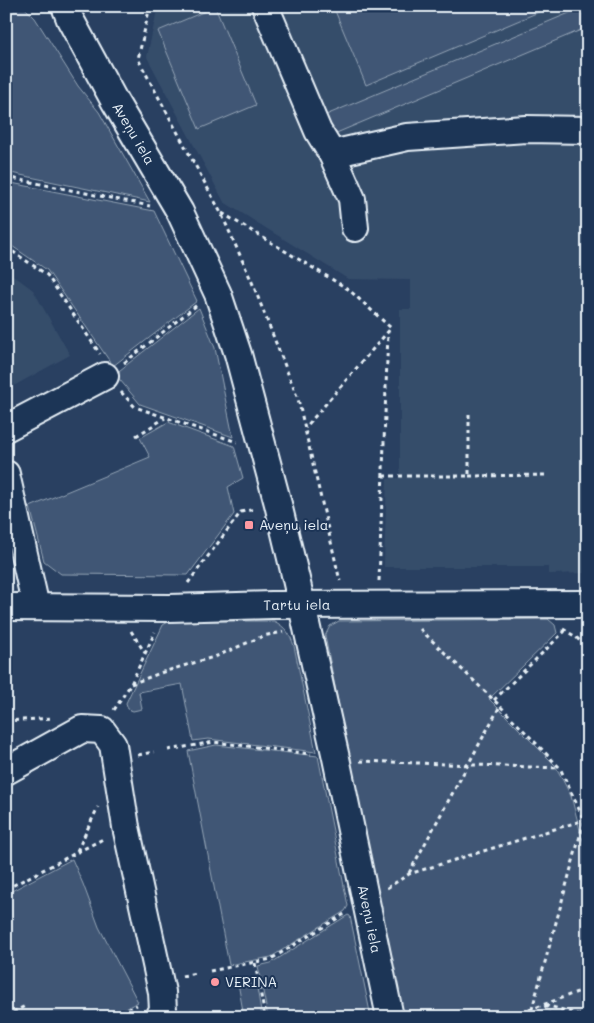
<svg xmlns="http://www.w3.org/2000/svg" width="594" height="1023" font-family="Mali,sans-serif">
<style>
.built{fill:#364d6b}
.green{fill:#415774;stroke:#94a4b6}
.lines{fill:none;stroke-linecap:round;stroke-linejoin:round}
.minor-casing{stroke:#e8f1f8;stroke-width:30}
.path{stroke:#e8f1f8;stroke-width:3;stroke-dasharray:4 4;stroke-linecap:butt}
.minor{stroke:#1d3557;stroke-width:26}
.poi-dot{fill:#ff9aa2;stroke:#1d3557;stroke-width:2}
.labels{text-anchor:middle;stroke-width:4;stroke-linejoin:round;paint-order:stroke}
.street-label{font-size:14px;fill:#e8f1f8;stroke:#1d3557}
.poi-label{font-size:14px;fill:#e8f1f8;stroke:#1d3557;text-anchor:start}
</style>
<rect width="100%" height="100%" fill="#294061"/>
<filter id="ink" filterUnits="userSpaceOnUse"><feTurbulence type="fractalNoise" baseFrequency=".02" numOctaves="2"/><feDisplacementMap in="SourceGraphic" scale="10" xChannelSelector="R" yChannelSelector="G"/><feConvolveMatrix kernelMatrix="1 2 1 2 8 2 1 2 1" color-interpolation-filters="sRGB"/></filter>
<g filter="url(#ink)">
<!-- built -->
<path class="built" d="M 158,6 L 588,6 L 588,573 L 548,574 L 548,567 L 384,567 L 387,479 L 400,478 L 400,309 L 411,309 L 411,280 L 348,279 L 224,202 L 147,57 Z
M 6,270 L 33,290 L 70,355 L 6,390 Z"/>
<!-- green -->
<path class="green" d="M 6,6 L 23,6 L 35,18 L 78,86 L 99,112 L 150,202 L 6,172 Z
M 333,6 L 553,6 L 366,85 Z
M 586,6 L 588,6 L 588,27 L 334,134 L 326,115 Z
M 215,7 L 256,105 L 199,129 L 158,31 Z
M 6,182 L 154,211 L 197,301 L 113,366 L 47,270 L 6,242 Z
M 199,308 L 215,348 L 233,437 L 140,404 L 115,374 Z
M 168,422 L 234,446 L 243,478 L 228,487 L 234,514 L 188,575 L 61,574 L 44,561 L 30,507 L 150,457 L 140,438 Z
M 548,619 L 555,625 L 557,633 L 489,699 L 555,765 L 571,796 L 588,860 L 588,1017 L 402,1017 L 379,900 L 380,898 L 377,887 L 376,886 L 350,763 L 352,762 L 351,757 L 349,757 L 325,636 L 330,626 L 339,621 Z
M 170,621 L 274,621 C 285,627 290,633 294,646 L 316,752 L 208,739 L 193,741 L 182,684 L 139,692 L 142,709 L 133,711 L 128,709 L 126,703 L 163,625 Z
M 216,745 L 318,756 L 348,906 L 345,911 L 271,957 L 229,965 L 188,751 Z
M 72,859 L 83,884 L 99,927 L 138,1002 L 109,1017 L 23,1017 L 21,1013 L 14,1017 L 6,1017 L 6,894 Z
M 348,915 L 350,916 L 371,1017 L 268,1017 L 258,966 L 271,963 Z
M 247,981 L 257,988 L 262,1017 L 244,1017 L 238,983 Z"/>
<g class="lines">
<!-- minor casing -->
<g class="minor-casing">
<g id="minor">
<path id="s1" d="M 65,6 L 70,19 L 115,102 L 180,212 L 218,294 L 238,354 L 278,504 L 296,579 L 336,758 L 390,1017"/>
<path d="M 265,6 L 318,131 L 332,154"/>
<path d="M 355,228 L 352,199 L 332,154 L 407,137 L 526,129 L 588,130"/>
<path d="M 6,428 L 105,376"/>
<path d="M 6,474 L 36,607"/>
<path id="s2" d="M 6,607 L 170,608 L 272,605 L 588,604"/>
<path d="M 6,771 L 82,729 L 102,730 L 113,745 L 126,827 L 162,992 L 163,1010 L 159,1017"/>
</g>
</g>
<!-- path -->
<path class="path" d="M 150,6 L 138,59 L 221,213 L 252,282 L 298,399 L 340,581
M 6,177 L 150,206
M 222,213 L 348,289 L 391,328 L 305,428
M 6,247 L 47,275 L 100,354
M 124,363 L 197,305
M 121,392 L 135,407 L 237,442
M 136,436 L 165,418
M 383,476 L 469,476 L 469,414
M 469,476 L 547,475
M 379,581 L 388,332
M 188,583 L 241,512 L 255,509
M 420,629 L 500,706 L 560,768 L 584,820 L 584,838 L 588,849
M 563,629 L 576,637 L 588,649
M 131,631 L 145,653
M 131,684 L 163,672 L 217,656 L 263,636 L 283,632
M 494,700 L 565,631
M 114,710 L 131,684 L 155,632
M 6,721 L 52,718
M 168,750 L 214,742 L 311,754
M 138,755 L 154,752
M 360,761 L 560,768
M 77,851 L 98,807
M 409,873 L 500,706
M 387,888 L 409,874 L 584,820 L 588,817
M 6,889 L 105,838
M 255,963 L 265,1017
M 210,971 L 271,959 L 346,913
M 182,976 L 196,973
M 545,1005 L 588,1017
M 545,1005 L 550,1017
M 6,1016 L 27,1005
M 114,1017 L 137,1005
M 506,1017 L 532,1009 L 588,988
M 528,1017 L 532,1009 L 583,825"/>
<!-- minor -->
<use href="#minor" class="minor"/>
</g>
</g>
<!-- markers -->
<g class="poi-dot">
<rect x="244" y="520" width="10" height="10" rx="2.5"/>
<circle cx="215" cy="982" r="5"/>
</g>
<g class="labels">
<!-- street labels -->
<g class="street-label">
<text dy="5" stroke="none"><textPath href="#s1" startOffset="145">Aveņu iela</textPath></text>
<text dy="5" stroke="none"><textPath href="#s2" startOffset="291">Tartu iela</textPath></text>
<text dy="5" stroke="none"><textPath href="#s1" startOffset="970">Aveņu iela</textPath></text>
</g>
<!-- poi labels -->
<g class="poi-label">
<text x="259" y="530">Aveņu iela</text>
<text x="225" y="987">VERINA</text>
</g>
</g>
<!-- margin -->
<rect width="594" height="1023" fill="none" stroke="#1d3557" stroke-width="25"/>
<rect x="12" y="12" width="569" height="998" fill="none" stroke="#e8f1f8" stroke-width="2" filter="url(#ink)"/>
</svg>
